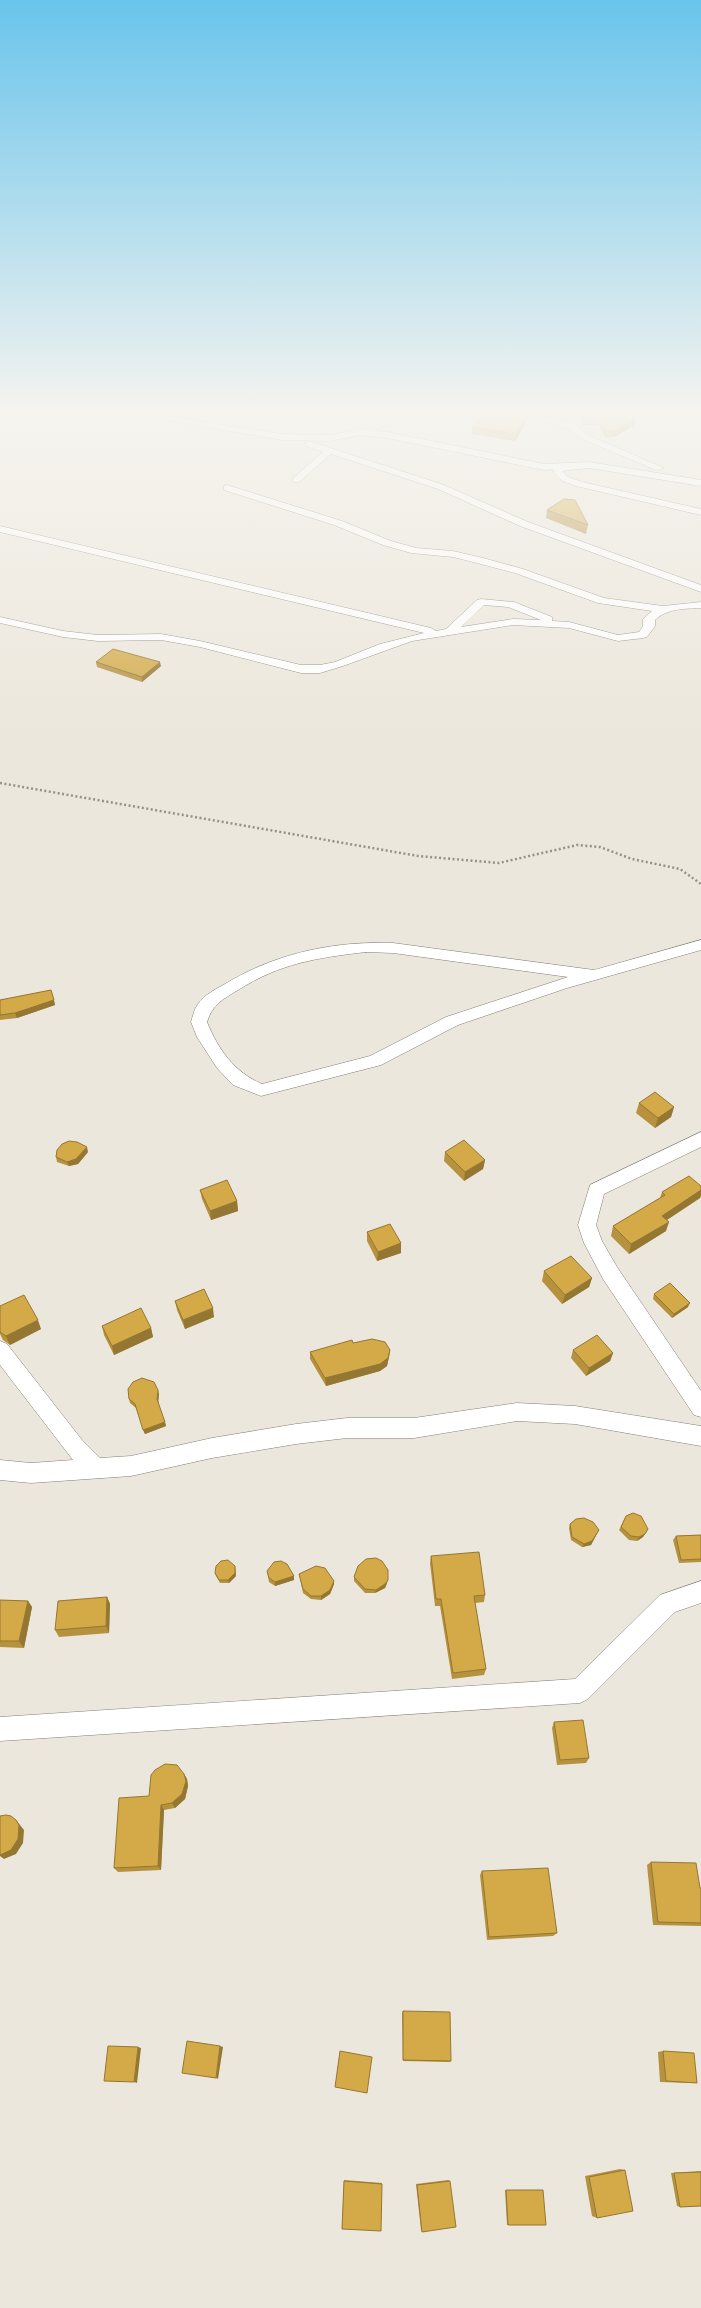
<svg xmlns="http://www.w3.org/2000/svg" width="701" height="2308" font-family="Merriweather,serif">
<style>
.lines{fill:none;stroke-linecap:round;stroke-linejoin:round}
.street-casing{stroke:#837f75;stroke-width:1}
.path{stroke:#949189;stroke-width:2.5;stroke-dasharray:2 2.5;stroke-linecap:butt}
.street{fill:#fff;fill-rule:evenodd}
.wall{fill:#b6923e}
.shaded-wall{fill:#947732}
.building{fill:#d4aa48;stroke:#947732}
</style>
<rect width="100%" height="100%" fill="#ece7dc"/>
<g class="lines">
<!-- street casing -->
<g class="street-casing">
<path id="street" d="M 137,415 L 161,415 L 282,434 L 330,435 L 361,429 L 387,432 L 544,464 L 589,462 L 701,480 L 701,486 L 589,468 L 562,471 L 568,477 L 582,482 L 701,509 L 701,515 L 576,486 L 562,481 L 554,473 L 553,469 L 544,470 L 387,438 L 361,435 L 330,441 L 282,440 Z
M 525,415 L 541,415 L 574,424 L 588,435 L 664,468 L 656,470 L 582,439 L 568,428 Z
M 309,441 L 444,485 L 528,522 L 701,585 L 701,592 L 520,526 L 438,489 L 331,454 L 299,482 L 293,482 L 293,478 L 323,452 L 306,446 L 304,444 Z
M 227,485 L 342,521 L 391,541 L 416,548 L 453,551 L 483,558 L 523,569 L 604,598 L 663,606 L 701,602 L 701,608 C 684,609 668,608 655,620 L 655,626 L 647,637 L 643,638 L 618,641 L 569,628 L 513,625 L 412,641 L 343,666 L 320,673 L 301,673 L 200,647 L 161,640 L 98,641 L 63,637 L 0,623 L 0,617 L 63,631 L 98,635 L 161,634 L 200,641 L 301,665 L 320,665 L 335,662 L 380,644 L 424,633 L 0,532 L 0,526 L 431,628 L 436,631 L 446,629 L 477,600 L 481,599 L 514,602 L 552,617 L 552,621 L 569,622 L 618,635 L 639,632 L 643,626 L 643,619 L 652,611 L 598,603 L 515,573 L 477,563 L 453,557 L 411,553 L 383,545 L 334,525 L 224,490 L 224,486 ZM 484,605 L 508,607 L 541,620 L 513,619 L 461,627 Z
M 701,940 L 701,950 L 567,988 L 458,1025 L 381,1065 L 261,1096 L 233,1085 L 217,1068 L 197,1037 L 191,1022 C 193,1016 194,1009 198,1004 C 204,995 216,989 225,984 C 276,953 334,941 393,943 L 594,970 ZM 366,952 L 393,953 L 568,977 L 446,1017 L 370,1056 L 262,1084 C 234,1072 218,1049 207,1022 C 212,1005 223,999 238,990 C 281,963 316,958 366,952 Z
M 701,1132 L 701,1147 L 604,1194 L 596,1225 L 602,1241 L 617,1267 L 701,1391 L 701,1417 L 694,1415 L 603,1279 L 584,1243 L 578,1225 L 590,1185 Z
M 0,1341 L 7,1344 L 82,1440 L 100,1458 L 131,1456 L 212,1438 L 296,1424 L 347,1418 L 414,1418 L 517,1403 L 575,1406 L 701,1426 L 701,1446 L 575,1424 L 517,1421 L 414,1438 L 347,1438 L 296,1444 L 212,1458 L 131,1476 L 31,1483 L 0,1480 L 0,1460 L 31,1463 L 73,1460 L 0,1365 Z
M 701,1581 L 701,1603 L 675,1612 L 588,1699 L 580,1703 L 0,1741 L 0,1717 L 575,1679 L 660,1595 Z"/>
</g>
<!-- path -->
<path class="path" d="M 0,783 L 418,856 L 499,863 L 577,845 L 600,847 L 632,859 L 680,869 L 701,884"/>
<!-- street -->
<use href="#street" class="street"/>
</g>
<!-- wall -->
<path class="wall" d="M 583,415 L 632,415 L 634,426 L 614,437 L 606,438 L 598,425 L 582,425 Z
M 529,418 L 515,441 L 472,434 L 472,427 Z
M 547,510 L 588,525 L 586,534 L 546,518 Z
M 96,662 L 161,666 L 142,682 L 97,667 Z
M 51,990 L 55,1005 L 17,1018 L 0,1020 L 0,1000 Z
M 639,1103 L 674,1107 L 671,1117 L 655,1128 L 636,1113 Z
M 88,1152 L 78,1164 L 69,1166 L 57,1162 L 56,1157 Z
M 445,1152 L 485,1160 L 483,1169 L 464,1181 L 444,1161 Z
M 200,1190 L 237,1201 L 238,1211 L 211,1220 L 202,1199 Z
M 701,1190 L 701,1195 L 700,1198 L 667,1220 L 666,1231 L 629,1254 L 611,1236 L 613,1226 L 660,1198 L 662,1192 Z
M 367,1232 L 401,1243 L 401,1253 L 377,1261 L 367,1241 Z
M 544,1271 L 592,1278 L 589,1287 L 562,1304 L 542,1281 Z
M 654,1294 L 688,1307 L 672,1318 L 653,1299 Z
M 175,1301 L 214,1317 L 185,1329 L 177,1310 Z
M 0,1306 L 41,1329 L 10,1345 L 3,1340 L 0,1334 Z
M 102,1326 L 151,1328 L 153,1337 L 114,1355 L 104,1335 Z
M 353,1343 L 390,1350 L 389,1357 L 387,1366 L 380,1371 L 326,1386 L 310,1359 L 310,1352 Z
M 573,1350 L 613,1353 L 610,1361 L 586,1376 L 571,1358 Z
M 159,1394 L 158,1403 L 166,1426 L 145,1434 L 136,1408 L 130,1403 L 129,1399 Z
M 626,1516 L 648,1529 L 643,1537 L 637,1541 L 629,1540 L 619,1530 Z
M 570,1524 L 597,1533 L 591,1545 L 582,1547 L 571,1540 L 569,1528 Z
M 701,1535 L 701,1562 L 679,1563 L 673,1540 L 676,1536 Z
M 431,1556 L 485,1595 L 484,1602 L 475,1603 L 486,1669 L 484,1675 L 452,1679 L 440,1606 L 435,1606 L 430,1563 Z
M 235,1566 L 236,1576 L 229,1583 L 220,1583 L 216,1576 L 215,1573 Z
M 267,1571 L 294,1576 L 294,1580 L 275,1586 L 269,1582 Z
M 299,1574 L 334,1581 L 334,1584 L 330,1594 L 321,1600 L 311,1599 L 303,1593 Z
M 354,1577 L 387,1583 L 385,1588 L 375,1593 L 365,1593 L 354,1581 Z
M 107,1597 L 110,1604 L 109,1633 L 59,1637 L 55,1630 Z
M 0,1600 L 28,1601 L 32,1607 L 24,1648 L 0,1647 Z
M 554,1722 L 589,1758 L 586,1763 L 557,1765 L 552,1728 Z
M 184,1774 L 187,1779 L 188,1786 L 185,1799 L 175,1808 L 164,1810 L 161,1870 L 118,1872 L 114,1868 L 149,1796 Z
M 651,1862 L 700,1888 L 701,1888 L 701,1926 L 653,1925 L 647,1865 Z
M 482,1871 L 557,1933 L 553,1936 L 487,1940 L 480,1875 Z
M 403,2011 L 451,2061 L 450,2062 L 403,2061 L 402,2013 Z
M 663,2051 L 697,2083 L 691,2083 L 660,2082 L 658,2052 Z
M 620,2169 L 625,2170 L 597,2218 L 592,2216 L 585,2176 Z
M 701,2171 L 701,2206 L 680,2207 L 677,2206 L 671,2173 Z
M 344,2180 L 382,2183 L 382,2184 L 342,2229 Z
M 448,2180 L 450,2181 L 422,2232 L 421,2230 L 416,2184 Z
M 505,2190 L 543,2190 L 508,2225 L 507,2225 Z"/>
<!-- shaded-wall -->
<path class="shaded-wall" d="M 527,415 L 529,415 L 529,418 L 515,441 L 515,434 Z
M 636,419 L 634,426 L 614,437 L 615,431 Z
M 160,662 L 161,666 L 142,682 L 142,677 Z
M 54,1000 L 55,1005 L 17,1018 L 15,1013 Z
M 674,1107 L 671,1117 L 655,1128 L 658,1118 Z
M 87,1147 L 88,1152 L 78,1164 L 69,1166 L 67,1162 Z
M 485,1160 L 483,1169 L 464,1181 L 465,1172 Z
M 701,1190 L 701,1195 L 700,1198 L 659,1225 L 662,1216 Z
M 237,1201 L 238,1211 L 211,1220 L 210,1211 Z
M 669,1222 L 666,1231 L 629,1254 L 631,1244 Z
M 401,1243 L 401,1253 L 377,1261 L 378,1252 Z
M 592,1278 L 589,1287 L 562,1304 L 565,1295 Z
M 690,1303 L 688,1307 L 672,1318 L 674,1314 Z
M 213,1308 L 214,1317 L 185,1329 L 183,1320 Z
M 38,1320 L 41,1329 L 10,1345 L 6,1336 Z
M 151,1328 L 153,1337 L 114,1355 L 112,1346 Z
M 390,1350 L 389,1357 L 387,1366 L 380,1371 L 326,1386 L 325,1378 Z
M 613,1353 L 610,1361 L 586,1376 L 589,1368 Z
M 158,1390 L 159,1394 L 158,1404 L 157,1399 Z
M 165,1422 L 166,1426 L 145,1434 L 143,1430 Z
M 599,1530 L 591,1545 L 582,1547 L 584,1544 Z
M 645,1534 L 643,1537 L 637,1541 L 639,1537 Z
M 235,1566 L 236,1576 L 229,1583 L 228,1580 Z
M 294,1576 L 294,1580 L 275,1586 L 275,1582 Z
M 388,1580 L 387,1583 L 385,1588 L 375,1593 L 376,1590 Z
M 334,1581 L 334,1584 L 330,1594 L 321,1600 L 321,1596 Z
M 107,1597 L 110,1604 L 109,1633 L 106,1626 Z
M 28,1601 L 32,1607 L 24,1648 L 19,1641 Z
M 184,1774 L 187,1779 L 188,1786 L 185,1799 L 175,1808 L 172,1803 Z
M 161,1805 L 164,1810 L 161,1870 L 158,1866 Z
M 16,1820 L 24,1830 L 23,1843 L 16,1854 L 4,1859 L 0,1856 L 0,1855 Z
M 220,2046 L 223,2047 L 218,2079 L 216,2078 Z
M 138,2047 L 141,2048 L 137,2083 L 134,2082 Z"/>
<!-- building -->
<path class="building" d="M 482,415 L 527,415 L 515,434 L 472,427 Z
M 583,415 L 632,415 L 636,419 L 615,431 L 607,431 L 599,418 L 583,418 Z
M 564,499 L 575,500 L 588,525 L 547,510 Z
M 113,649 L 160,662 L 142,677 L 96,662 Z
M 51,990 L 54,1000 L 15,1013 L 0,1015 L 0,1000 Z
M 655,1092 L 674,1107 L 658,1118 L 639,1103 Z
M 464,1140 L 485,1160 L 465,1172 L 445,1152 Z
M 69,1141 L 77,1142 L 87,1147 L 76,1159 L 67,1162 L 56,1157 L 57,1150 L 62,1144 Z
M 689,1176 L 701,1186 L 701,1190 L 662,1216 L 669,1222 L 631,1244 L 613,1226 L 665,1195 L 662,1192 Z
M 227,1180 L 237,1201 L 210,1211 L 200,1190 Z
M 390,1224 L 401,1243 L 378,1252 L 367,1232 Z
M 571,1256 L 592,1278 L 565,1295 L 544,1271 Z
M 670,1283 L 690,1303 L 674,1314 L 654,1294 Z
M 204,1289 L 213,1308 L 183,1320 L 175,1301 Z
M 24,1295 L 38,1320 L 6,1336 L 0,1332 L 0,1306 Z
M 141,1308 L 151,1328 L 112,1346 L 102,1326 Z
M 597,1335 L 613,1353 L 589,1368 L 573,1350 Z
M 372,1339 L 385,1342 L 390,1350 L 388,1358 L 380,1364 L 325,1378 L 310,1352 L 352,1340 L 353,1343 Z
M 142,1378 L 154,1382 L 158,1390 L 157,1399 L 165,1422 L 143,1430 L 135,1404 L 129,1399 L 128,1389 L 133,1382 Z
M 633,1513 L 641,1516 L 648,1529 L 645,1534 L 639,1537 L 631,1536 L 621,1527 L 626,1516 Z
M 584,1518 L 593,1522 L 599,1530 L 592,1541 L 584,1544 L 572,1537 L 570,1524 L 576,1519 Z
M 701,1535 L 701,1559 L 681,1560 L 676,1536 Z
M 479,1552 L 485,1595 L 474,1596 L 486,1669 L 453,1673 L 441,1599 L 436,1599 L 431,1556 Z
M 376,1558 L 382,1561 L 388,1570 L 388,1580 L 385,1584 L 376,1590 L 365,1589 L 354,1577 L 358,1566 L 366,1559 Z
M 228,1560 L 235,1566 L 235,1573 L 228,1580 L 219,1580 L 215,1573 L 216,1566 L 221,1561 Z
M 281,1561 L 287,1564 L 294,1576 L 275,1582 L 269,1578 L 267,1571 L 274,1562 Z
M 316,1566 L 325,1568 L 334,1581 L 330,1590 L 321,1596 L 311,1596 L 303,1589 L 299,1574 Z
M 107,1597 L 106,1626 L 55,1630 L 58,1601 Z
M 0,1600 L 28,1601 L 19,1641 L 0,1641 Z
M 583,1720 L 589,1758 L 560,1760 L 554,1722 Z
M 165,1764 L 177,1765 L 184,1774 L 186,1781 L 182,1794 L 172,1803 L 161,1805 L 158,1866 L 114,1868 L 119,1798 L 149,1796 L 151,1775 L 155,1770 Z
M 6,1815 L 11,1816 L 16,1820 L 19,1825 L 18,1839 L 11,1850 L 0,1855 L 0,1816 Z
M 651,1862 L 696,1863 L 700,1888 L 701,1888 L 701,1923 L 658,1922 Z
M 548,1868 L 557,1933 L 489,1937 L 482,1871 Z
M 403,2011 L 450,2012 L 451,2061 L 403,2060 Z
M 187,2041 L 220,2046 L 216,2078 L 182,2073 Z
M 108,2046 L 138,2047 L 134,2082 L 104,2081 Z
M 340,2051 L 372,2057 L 367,2093 L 335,2087 Z
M 663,2051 L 694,2053 L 697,2083 L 666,2081 Z
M 625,2170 L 633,2211 L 597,2218 L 589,2177 Z
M 701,2172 L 701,2206 L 680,2207 L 674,2173 Z
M 344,2181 L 382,2184 L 381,2231 L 342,2229 Z
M 450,2181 L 456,2227 L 422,2232 L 417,2185 Z
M 506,2190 L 543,2190 L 546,2225 L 508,2225 Z"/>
<!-- sky -->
<linearGradient id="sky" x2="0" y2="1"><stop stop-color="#69c4ec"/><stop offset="0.56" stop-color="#f6f4ef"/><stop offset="1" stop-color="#f6f4ef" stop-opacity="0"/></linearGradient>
<rect width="701" height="739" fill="url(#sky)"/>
</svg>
